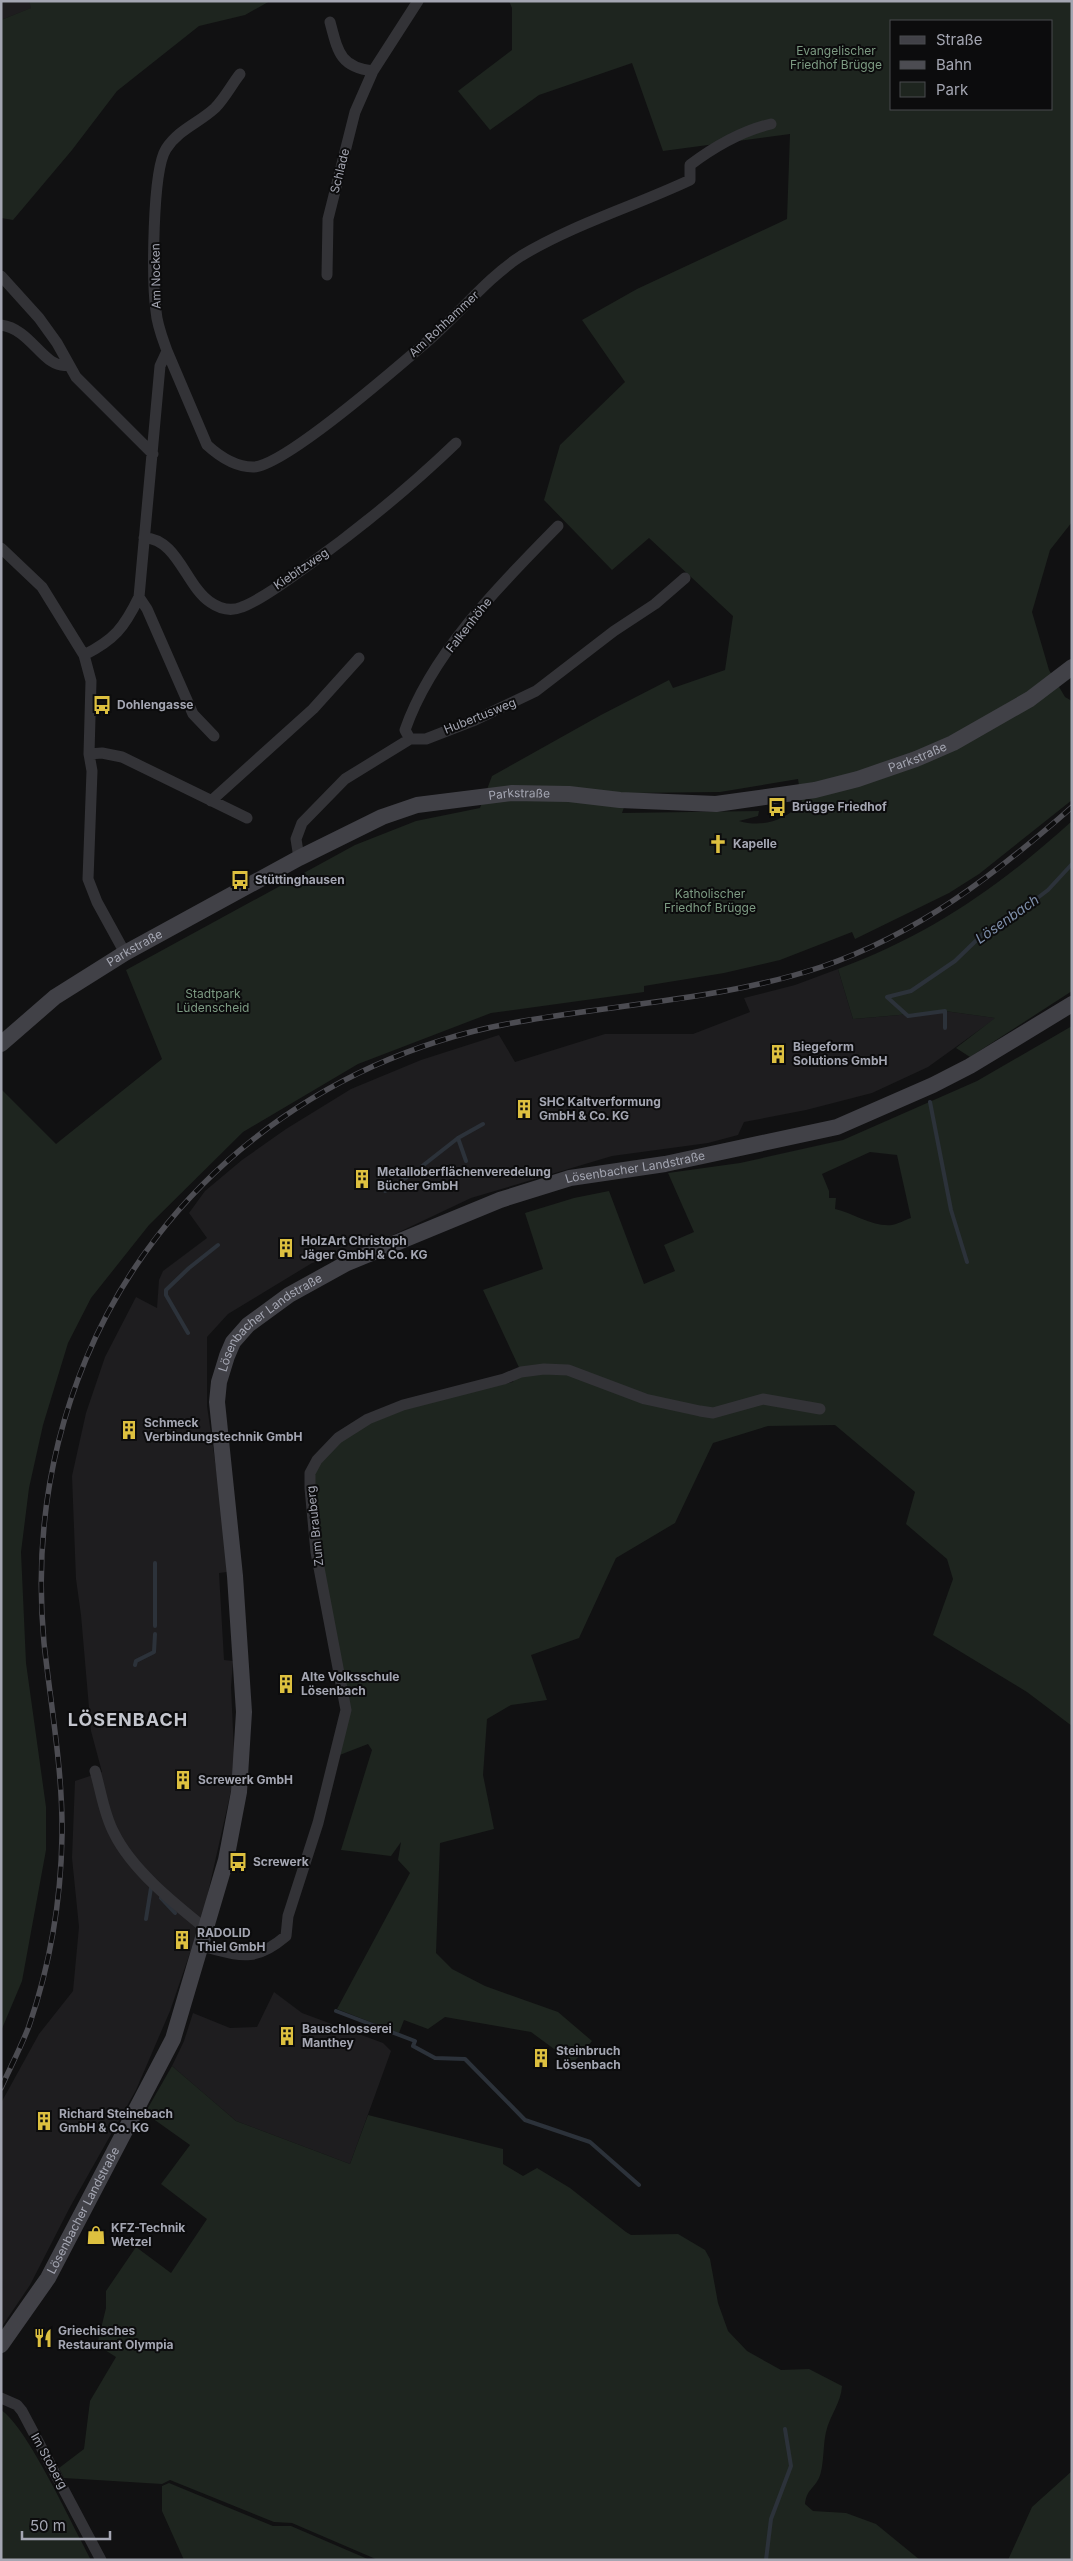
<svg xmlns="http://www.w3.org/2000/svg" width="1073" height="2561" font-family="Inter,sans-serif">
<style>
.built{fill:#1e1d1f}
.green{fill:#1e251f;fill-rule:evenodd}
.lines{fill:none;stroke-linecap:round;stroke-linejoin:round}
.stream{stroke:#2c323a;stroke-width:4}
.street{stroke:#333337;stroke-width:11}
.secondary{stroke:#414147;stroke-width:16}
.rail-casing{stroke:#4c4c52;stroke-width:5.5}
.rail{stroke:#0c0c0d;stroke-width:4;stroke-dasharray:11;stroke-linecap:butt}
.labels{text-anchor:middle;stroke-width:4;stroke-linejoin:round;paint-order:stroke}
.park-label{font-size:12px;fill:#7d9b83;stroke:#0c0c0d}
.street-label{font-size:12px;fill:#a4a6b2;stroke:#0c0c0d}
.poi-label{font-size:12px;font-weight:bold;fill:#a4a6b2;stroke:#0c0c0d;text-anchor:start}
.water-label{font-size:14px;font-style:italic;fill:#7e8faa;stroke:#0c0c0d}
.district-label{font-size:18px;font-weight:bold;letter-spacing:1px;fill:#c4c6ce;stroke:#0c0c0d}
</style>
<rect width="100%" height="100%" fill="#111112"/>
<!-- built -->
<path class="built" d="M 1,1 L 29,1 L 32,8 L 1,20 Z
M 838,969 L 853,1019 L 945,1011 L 996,1018 L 928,1067 L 872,1093 L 806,1110 L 744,1122 L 738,1135 L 708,1143 L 612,1156 L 471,1198 L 340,1260 L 331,1258 L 312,1263 L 228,1314 L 207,1337 L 207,1406 L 222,1509 L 227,1572 L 219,1573 L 224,1660 L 233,1661 L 231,1687 L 235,1773 L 203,1915 L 170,2011 L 136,2090 L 70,2207 L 30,2285 L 1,2328 L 1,2103 L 39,2034 L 73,1991 L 79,1927 L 72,1858 L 75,1781 L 102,1772 L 91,1731 L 81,1615 L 76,1579 L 72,1476 L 86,1413 L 105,1357 L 136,1297 L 157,1308 L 159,1280 L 163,1271 L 207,1238 L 189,1213 L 205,1191 L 242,1160 L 286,1129 L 351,1089 L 421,1060 L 499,1035 L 515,1062 L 605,1034 L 693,1034 L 750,1012 L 744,998 L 795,985 Z
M 274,1992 L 302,2013 L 383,2043 L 391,2051 L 350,2164 L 236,2121 L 172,2066 L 184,2041 L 193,2013 L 230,2028 L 257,2027 Z"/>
<!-- green -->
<path class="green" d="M 29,1 L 270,1 L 245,15 L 199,26 L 117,91 L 72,150 L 13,220 L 1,218 L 1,20 L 31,8 Z
M 509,1 L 1072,1 L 1072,522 L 1050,550 L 1032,612 L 1049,670 L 1065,697 L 1072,701 L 1072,800 L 979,874 L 949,893 L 855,939 L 852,932 L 780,960 L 724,973 L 644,986 L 644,992 L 491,1013 L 358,1064 L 243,1132 L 149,1225 L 91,1298 L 68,1343 L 43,1425 L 29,1488 L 21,1552 L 26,1663 L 46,1807 L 46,1850 L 22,1981 L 1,2031 L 1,1089 L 56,1144 L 162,1059 L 126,970 L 355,845 L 416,821 L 480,808 L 492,776 L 601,715 L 669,680 L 673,688 L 725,670 L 733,616 L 649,538 L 612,570 L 544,500 L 560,445 L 625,382 L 582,320 L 637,289 L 787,219 L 790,134 L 663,151 L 632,63 L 539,95 L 490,130 L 458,91 L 512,50 L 512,8 ZM 892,21 L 1052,21 L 1052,109 L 892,109 ZM 798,779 L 802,804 C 783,820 764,828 739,821 L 758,816 L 759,811 L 622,813 L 629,793 L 720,792 Z
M 1072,821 L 1072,991 L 970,1057 L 956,1048 L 995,1018 L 945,1011 L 853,1019 L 838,969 C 930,935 999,887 1072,821 Z
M 1072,1026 L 1072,1726 L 1027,1692 L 933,1635 L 953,1579 L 947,1559 L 906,1524 L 915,1492 L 835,1425 L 768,1426 L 713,1443 L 675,1523 L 616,1558 L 579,1638 L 531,1655 L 547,1700 L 511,1705 L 487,1719 L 483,1775 L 494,1829 L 440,1843 L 436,1953 L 452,1969 L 485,1986 L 558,2012 L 592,2041 L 573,2063 L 531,2032 L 445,2017 L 428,2029 L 404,2020 L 399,2033 L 337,2009 L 410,1873 L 398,1860 L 401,1842 L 391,1856 L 341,1850 L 372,1750 L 368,1744 L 337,1756 L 345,1733 L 324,1586 L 312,1474 C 321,1463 329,1450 339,1441 C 372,1408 467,1393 513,1382 L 514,1377 L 523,1376 L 483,1290 L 543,1269 L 525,1213 L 574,1198 L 609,1191 L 644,1284 L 675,1271 L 664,1245 L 694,1232 L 668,1173 L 740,1163 L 843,1140 L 977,1081 ZM 870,1152 L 897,1155 L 911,1218 C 905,1220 898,1224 892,1225 C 872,1227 853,1213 835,1209 L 836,1198 L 829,1198 L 829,1191 L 822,1174 Z
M 172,2066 L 236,2121 L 350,2164 L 368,2115 L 503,2149 L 503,2164 L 523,2176 L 537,2168 L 570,2188 L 626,2232 L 631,2235 L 678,2234 L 705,2250 L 710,2259 L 718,2303 L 728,2331 L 747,2351 L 781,2370 L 809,2369 L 842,2386 C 841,2403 830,2415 826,2432 C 823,2444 824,2468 819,2478 C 813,2490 807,2489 805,2504 L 813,2511 L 846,2513 L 876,2524 L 920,2560 L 378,2560 L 292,2523 L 274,2522 L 170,2480 L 162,2484 L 64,2478 L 59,2468 L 84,2449 L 90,2401 L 116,2357 L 97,2345 L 106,2308 L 106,2291 L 136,2247 L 171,2273 L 207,2219 L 161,2184 L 190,2145 L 145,2113 Z
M 1,2410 C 27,2426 74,2529 91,2560 L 1,2560 Z
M 1072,2471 L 1072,2560 L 1008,2560 L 1032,2507 Z
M 169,2483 L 273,2526 L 291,2526 L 370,2560 L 184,2560 L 162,2511 L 162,2486 Z"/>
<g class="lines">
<!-- stream -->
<path class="stream" d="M 945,1028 L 945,1011 L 908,1016 L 887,997 L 911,991 L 955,961 L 987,930 L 1015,915 L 1048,890 L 1072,864
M 930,1102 L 951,1210 L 967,1262
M 458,1138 L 466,1161
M 421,1167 L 458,1138 L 483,1124
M 385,1191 L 407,1177
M 188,1333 L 166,1295 L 166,1290 L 189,1268 L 218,1245
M 155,1626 L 155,1563
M 135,1665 L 136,1661 L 154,1652 L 155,1634
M 161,1898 L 175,1913
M 146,1919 L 151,1888
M 336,2011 L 415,2041 L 413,2046 L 435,2058 L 465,2059 L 525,2120 L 590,2142 L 639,2185
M 766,2560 L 771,2519 L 791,2466 L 785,2429"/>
<!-- street -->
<path class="street" d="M 330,22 C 338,52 340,67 373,71
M 327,275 L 328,219 L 355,112 L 373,71 L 418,1
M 1,276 L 39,318 L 57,343 L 76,377 L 153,454
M 1,325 C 32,329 44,370 68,365
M 167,351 L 207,445 C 219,456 236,467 253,467 C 284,467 401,364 429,340 C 460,313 487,278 521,256 C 574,224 635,206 690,180 L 690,165 C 714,147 741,131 771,124
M 144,538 C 177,538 186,586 210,602 C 220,609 230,612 242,607 C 261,600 286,581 303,569 C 358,530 408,489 456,443
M 1,548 L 42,587 L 84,655 L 91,681 L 89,754 L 92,771 L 88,879 L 97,902 L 125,953
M 139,597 L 147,609 L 193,714 L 214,736
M 84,655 C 114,640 124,628 139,597 L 160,366 L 167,351 C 162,337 157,325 156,311 C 152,282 152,171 166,149 C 179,129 199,123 215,108 C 225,98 232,84 240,74
M 410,739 L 405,730 C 432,652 501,584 558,526
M 89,754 L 102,753 L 122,757 L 247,818
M 211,801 L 313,709 L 359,658
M 299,858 L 296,839 L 302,823 L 345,779 L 410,739 L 426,739 L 475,720 L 536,691 L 614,631 L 655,604 L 685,578
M 95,1771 C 101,1791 104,1815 114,1833 C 132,1870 175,1904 206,1929
M 201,1946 C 239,1955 253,1964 286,1936 L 288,1916 L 318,1823 L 346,1710 L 316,1552 L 310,1488 L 310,1473 L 317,1460 L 338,1438 L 368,1419 L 403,1405 L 504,1379 L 521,1372 L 544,1369 L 568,1370 L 645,1399 L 700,1411 L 713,1413 L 763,1399 L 820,1409
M 1,2398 L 17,2405 L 22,2411 L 101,2560"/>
<!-- secondary -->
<g class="secondary">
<path id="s1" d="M 1,1044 L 55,997 L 125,953 L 299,858 L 382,817 L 417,805 L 512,793 L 569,794 L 620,800 L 716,804 L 815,790 L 858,779 L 916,759 L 953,743 L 1030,699 L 1072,667"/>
<path id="s2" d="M 1,2345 L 48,2278 L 173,2039 L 226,1860 L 239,1792 L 244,1712 L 235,1576 L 217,1402 L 219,1382 L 227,1356 L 233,1342 L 248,1325 L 289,1295 L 347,1263 L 500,1200 L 570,1178 L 665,1164 L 837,1127 L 933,1085 L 970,1066 L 1072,1004"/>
</g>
<!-- rail casing -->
<g class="rail-casing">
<path id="rail" d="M 1,2088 C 10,2068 21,2047 29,2026 C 50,1965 61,1900 62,1836 C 63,1772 51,1707 44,1643 C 35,1546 48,1450 86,1359 C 159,1183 321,1059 507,1024 C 611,1004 719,1001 821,967 C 918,934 996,874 1072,807"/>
</g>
<!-- rail -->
<use href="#rail" class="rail"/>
</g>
<!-- icons -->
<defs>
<g id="bus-bare" transform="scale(1.5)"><path d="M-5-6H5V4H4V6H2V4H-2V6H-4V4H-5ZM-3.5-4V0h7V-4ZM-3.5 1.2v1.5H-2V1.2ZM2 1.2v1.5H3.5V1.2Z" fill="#ddc03f" stroke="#0c0c0d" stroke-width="2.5" paint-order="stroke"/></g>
<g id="church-bare" transform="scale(1.5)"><path d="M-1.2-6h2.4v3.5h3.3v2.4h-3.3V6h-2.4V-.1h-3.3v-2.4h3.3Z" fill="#ddc03f" stroke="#0c0c0d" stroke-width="2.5" paint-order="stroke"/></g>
<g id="building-bare" transform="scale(1.5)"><path d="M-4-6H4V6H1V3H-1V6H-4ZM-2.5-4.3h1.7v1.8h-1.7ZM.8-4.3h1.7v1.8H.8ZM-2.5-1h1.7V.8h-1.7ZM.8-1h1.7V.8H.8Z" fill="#ddc03f" stroke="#0c0c0d" stroke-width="2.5" paint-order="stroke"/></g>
<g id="shop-bare" transform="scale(1.5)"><path d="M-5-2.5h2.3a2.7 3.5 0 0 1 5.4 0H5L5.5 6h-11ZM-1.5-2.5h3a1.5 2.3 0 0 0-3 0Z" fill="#ddc03f" stroke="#0c0c0d" stroke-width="2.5" paint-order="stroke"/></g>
<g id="restaurant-bare" transform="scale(1.5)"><path d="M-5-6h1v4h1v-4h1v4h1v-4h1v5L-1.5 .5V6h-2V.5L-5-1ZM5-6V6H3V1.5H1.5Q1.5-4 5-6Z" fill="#ddc03f" stroke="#0c0c0d" stroke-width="2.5" paint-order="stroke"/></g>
</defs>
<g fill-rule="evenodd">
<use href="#bus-bare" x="102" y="705"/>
<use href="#bus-bare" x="777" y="807"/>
<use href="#church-bare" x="718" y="844"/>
<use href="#bus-bare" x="240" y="880"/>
<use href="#building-bare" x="778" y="1054"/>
<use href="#building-bare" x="524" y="1109"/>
<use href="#building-bare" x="362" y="1179"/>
<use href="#building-bare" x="286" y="1248"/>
<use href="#building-bare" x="129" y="1430"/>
<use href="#building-bare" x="286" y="1684"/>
<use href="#building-bare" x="183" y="1780"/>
<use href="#bus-bare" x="238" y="1862"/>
<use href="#building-bare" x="182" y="1940"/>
<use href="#building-bare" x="287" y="2036"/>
<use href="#building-bare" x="541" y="2058"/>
<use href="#building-bare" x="44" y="2121"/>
<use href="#shop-bare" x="96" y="2235"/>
<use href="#restaurant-bare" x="43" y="2338"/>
</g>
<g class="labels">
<!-- park labels -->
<g class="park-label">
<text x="836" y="55">Evangelischer<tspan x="836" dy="14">Friedhof Brügge</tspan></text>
<text x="710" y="898">Katholischer<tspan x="710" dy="14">Friedhof Brügge</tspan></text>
<text x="213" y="998">Stadtpark<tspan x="213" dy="14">Lüdenscheid</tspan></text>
</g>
<!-- street labels -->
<g class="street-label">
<text transform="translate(340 171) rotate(-76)" y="4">Schlade</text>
<text transform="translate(156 276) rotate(-91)" y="4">Am Nocken</text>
<text transform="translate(444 324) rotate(-43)" y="4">Am Rohhammer</text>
<text transform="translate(301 569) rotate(-34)" y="4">Kiebitzweg</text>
<text transform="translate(469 625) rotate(-52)" y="4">Falkenhöhe</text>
<text transform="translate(480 716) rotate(-22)" y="4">Hubertusweg</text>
<text dy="4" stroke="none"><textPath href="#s1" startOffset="990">Parkstraße</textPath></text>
<text dy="4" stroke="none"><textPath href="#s1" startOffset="585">Parkstraße</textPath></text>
<text dy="4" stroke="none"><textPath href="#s1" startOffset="165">Parkstraße</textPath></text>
<text dy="4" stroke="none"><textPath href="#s2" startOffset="1506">Lösenbacher Landstraße</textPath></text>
<text dy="4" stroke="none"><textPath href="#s2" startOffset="1101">Lösenbacher Landstraße</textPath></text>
<text transform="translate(315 1526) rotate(-96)" y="4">Zum Brauberg</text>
<text dy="4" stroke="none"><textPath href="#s2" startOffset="158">Lösenbacher Landstraße</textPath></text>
<text transform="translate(49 2461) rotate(61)" y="4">Im Stoberg</text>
</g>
<!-- poi labels -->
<g class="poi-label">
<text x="117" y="709">Dohlengasse</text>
<text x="792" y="811">Brügge Friedhof</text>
<text x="733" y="848">Kapelle</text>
<text x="255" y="884">Stüttinghausen</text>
<text x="793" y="1051">Biegeform<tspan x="793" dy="14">Solutions GmbH</tspan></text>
<text x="539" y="1106">SHC Kaltverformung<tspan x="539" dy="14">GmbH &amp; Co. KG</tspan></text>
<text x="377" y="1176">Metalloberflächenveredelung<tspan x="377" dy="14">Bücher GmbH</tspan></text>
<text x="301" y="1245">HolzArt Christoph<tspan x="301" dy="14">Jäger GmbH &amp; Co. KG</tspan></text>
<text x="144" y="1427">Schmeck<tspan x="144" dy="14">Verbindungstechnik GmbH</tspan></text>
<text x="301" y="1681">Alte Volksschule<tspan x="301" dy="14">Lösenbach</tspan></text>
<text x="198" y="1784">Screwerk GmbH</text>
<text x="253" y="1866">Screwerk</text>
<text x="197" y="1937">RADOLID<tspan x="197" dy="14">Thiel GmbH</tspan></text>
<text x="302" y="2033">Bauschlosserei<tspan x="302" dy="14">Manthey</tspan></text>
<text x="556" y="2055">Steinbruch<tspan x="556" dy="14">Lösenbach</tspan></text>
<text x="59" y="2118">Richard Steinebach<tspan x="59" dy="14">GmbH &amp; Co. KG</tspan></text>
<text x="111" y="2232">KFZ-Technik<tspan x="111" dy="14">Wetzel</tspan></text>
<text x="58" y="2335">Griechisches<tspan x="58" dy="14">Restaurant Olympia</tspan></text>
</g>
<!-- water labels -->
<g class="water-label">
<text transform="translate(1007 919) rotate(-35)" y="5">Lösenbach</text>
</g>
<!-- district labels -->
<g class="district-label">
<text x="128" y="1726">LÖSENBACH</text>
</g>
</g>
<!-- border -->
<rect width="1073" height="2561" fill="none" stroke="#a4a6b2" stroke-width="5"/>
<!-- legend -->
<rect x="890" y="20" width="162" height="90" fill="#0c0c0d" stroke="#494a4f"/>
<rect x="900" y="36" width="25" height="8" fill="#414147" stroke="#494a4f"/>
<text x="936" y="45" font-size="15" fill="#a4a6b2">Straße</text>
<rect x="900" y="61" width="25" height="8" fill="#4c4c52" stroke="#494a4f"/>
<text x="936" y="70" font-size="15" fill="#a4a6b2">Bahn</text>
<rect x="900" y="82" width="25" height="15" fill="#1e251f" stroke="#494a4f"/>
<text x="936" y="95" font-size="15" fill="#a4a6b2">Park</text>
<!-- scale -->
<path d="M22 2531v8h88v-8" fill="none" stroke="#a4a6b2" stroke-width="2.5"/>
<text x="30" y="2531" font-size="15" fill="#a4a6b2" stroke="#0c0c0d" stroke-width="4" paint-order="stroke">50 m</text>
</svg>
